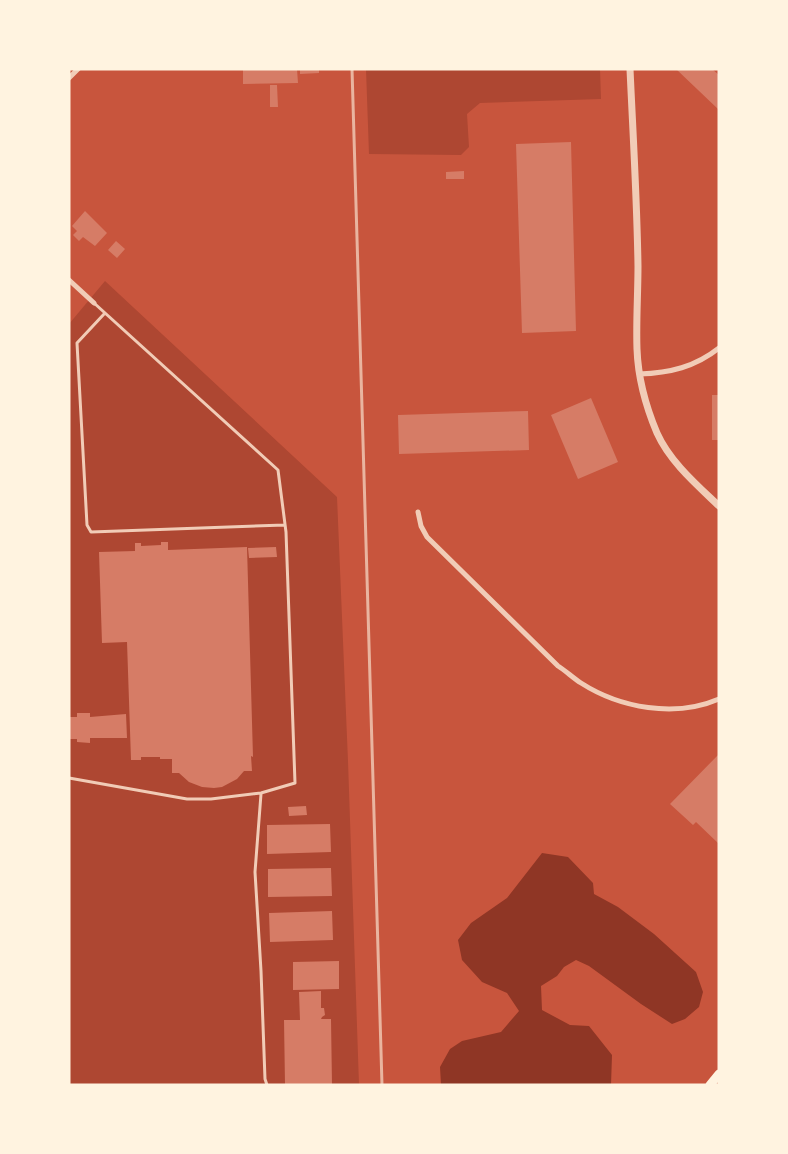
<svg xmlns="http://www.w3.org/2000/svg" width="788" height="1154" font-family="'PT Sans Narrow',sans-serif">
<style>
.green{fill:#ae4732}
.water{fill:#8f3625}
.building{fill:#d67c66}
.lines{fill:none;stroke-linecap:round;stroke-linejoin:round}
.service{stroke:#f1ccb7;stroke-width:3}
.minor{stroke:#f1ccb7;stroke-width:5}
.tertiary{stroke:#f1ccb7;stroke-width:7}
.trunk{stroke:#fff3e0;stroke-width:9}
.rail{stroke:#e9b49f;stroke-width:3}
</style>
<rect width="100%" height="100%" fill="#c8553d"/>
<!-- green -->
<path class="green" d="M 366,69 L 600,69 L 601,99 L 480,103 L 467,114 L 469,147 L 461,155 L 369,154 Z
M 105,281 L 337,497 L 348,761 L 359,1085 L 69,1085 L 69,324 Z"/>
<!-- water -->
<path class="water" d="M 542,853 L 568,857 L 593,883 L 594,894 L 618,907 L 654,934 L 696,972 L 703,992 L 699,1007 L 685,1019 L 672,1024 L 641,1004 L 589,966 L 576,960 L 564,967 L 557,976 L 541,986 L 542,1010 L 570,1025 L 589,1026 L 612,1055 L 611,1085 L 441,1085 L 440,1067 L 450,1049 L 462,1041 L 501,1032 L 519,1011 L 507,993 L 482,982 L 462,960 L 458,940 L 471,923 L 507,898 Z"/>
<!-- building -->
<path class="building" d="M 243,69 L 297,69 L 298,83 L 243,84 Z
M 300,69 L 319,69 L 319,73 L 300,74 Z
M 676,69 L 712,69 L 719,75 L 719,110 Z
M 270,85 L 277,85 L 278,107 L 270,107 Z
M 571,142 L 576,331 L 522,333 L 516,144 Z
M 464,171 L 464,179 L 446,179 L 446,172 Z
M 85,211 L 107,233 L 95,246 L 83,237 L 79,241 L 73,235 L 77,231 L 72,226 Z
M 116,241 L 125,249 L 117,258 L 108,250 Z
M 712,395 L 719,395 L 719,440 L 712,440 Z
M 591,398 L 618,462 L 578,479 L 551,415 Z
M 528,411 L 529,450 L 399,454 L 398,415 Z
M 161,542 L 168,542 L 168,550 L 247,547 L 253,757 L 251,756 L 252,771 L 244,771 L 237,779 L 222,787 L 214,788 L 202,787 L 189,782 L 179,773 L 172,773 L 172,759 L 160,759 L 160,757 L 141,757 L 141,760 L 131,760 L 127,642 L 102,643 L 99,552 L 135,551 L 135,543 L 141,543 L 141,546 L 161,545 Z
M 276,547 L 277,557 L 249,558 L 248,548 Z
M 77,713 L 90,713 L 90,717 L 126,714 L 127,738 L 90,738 L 90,743 L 77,742 L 77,739 L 69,739 L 69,717 L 77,717 Z
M 719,754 L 719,844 L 696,822 L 693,825 L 670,804 Z
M 306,806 L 307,815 L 289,816 L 288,807 Z
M 330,824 L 331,852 L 267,854 L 267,825 Z
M 331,868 L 332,896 L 268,897 L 268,869 Z
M 332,911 L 333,940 L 270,942 L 269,913 Z
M 339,961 L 339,989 L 293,990 L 293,962 Z
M 321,991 L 321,1008 L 324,1008 L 325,1015 L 322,1017 L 321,1019 L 331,1019 L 332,1085 L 285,1085 L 284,1020 L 300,1020 L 299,992 Z"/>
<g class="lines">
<!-- service -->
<path class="service" d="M 105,313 L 77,343 L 87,525 L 91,532 L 285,525
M 69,778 L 187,799 L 211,799 L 261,793 L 295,783 L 286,532 L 278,470 L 94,303
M 261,794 L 255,872 L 261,971 L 265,1079 L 267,1085"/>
<!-- minor -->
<path class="minor" d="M 69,78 L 78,69
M 69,280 L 94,303
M 639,374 C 670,373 695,367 719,348
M 418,512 L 421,526 L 427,537 L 558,666 C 566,671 573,678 581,683 C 620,708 675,718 719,699"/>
<!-- tertiary -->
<path class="tertiary" d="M 630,69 C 633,135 637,200 638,266 C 638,294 636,321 637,349 C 638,377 646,407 657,433 C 670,462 697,485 719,506"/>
<!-- trunk -->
<path class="trunk" d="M 710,1085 L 719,1074"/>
<!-- rail -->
<path class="rail" d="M 352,69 L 382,1085"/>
</g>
<!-- border -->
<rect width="788" height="1154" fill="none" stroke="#fff3e0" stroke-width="141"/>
</svg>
